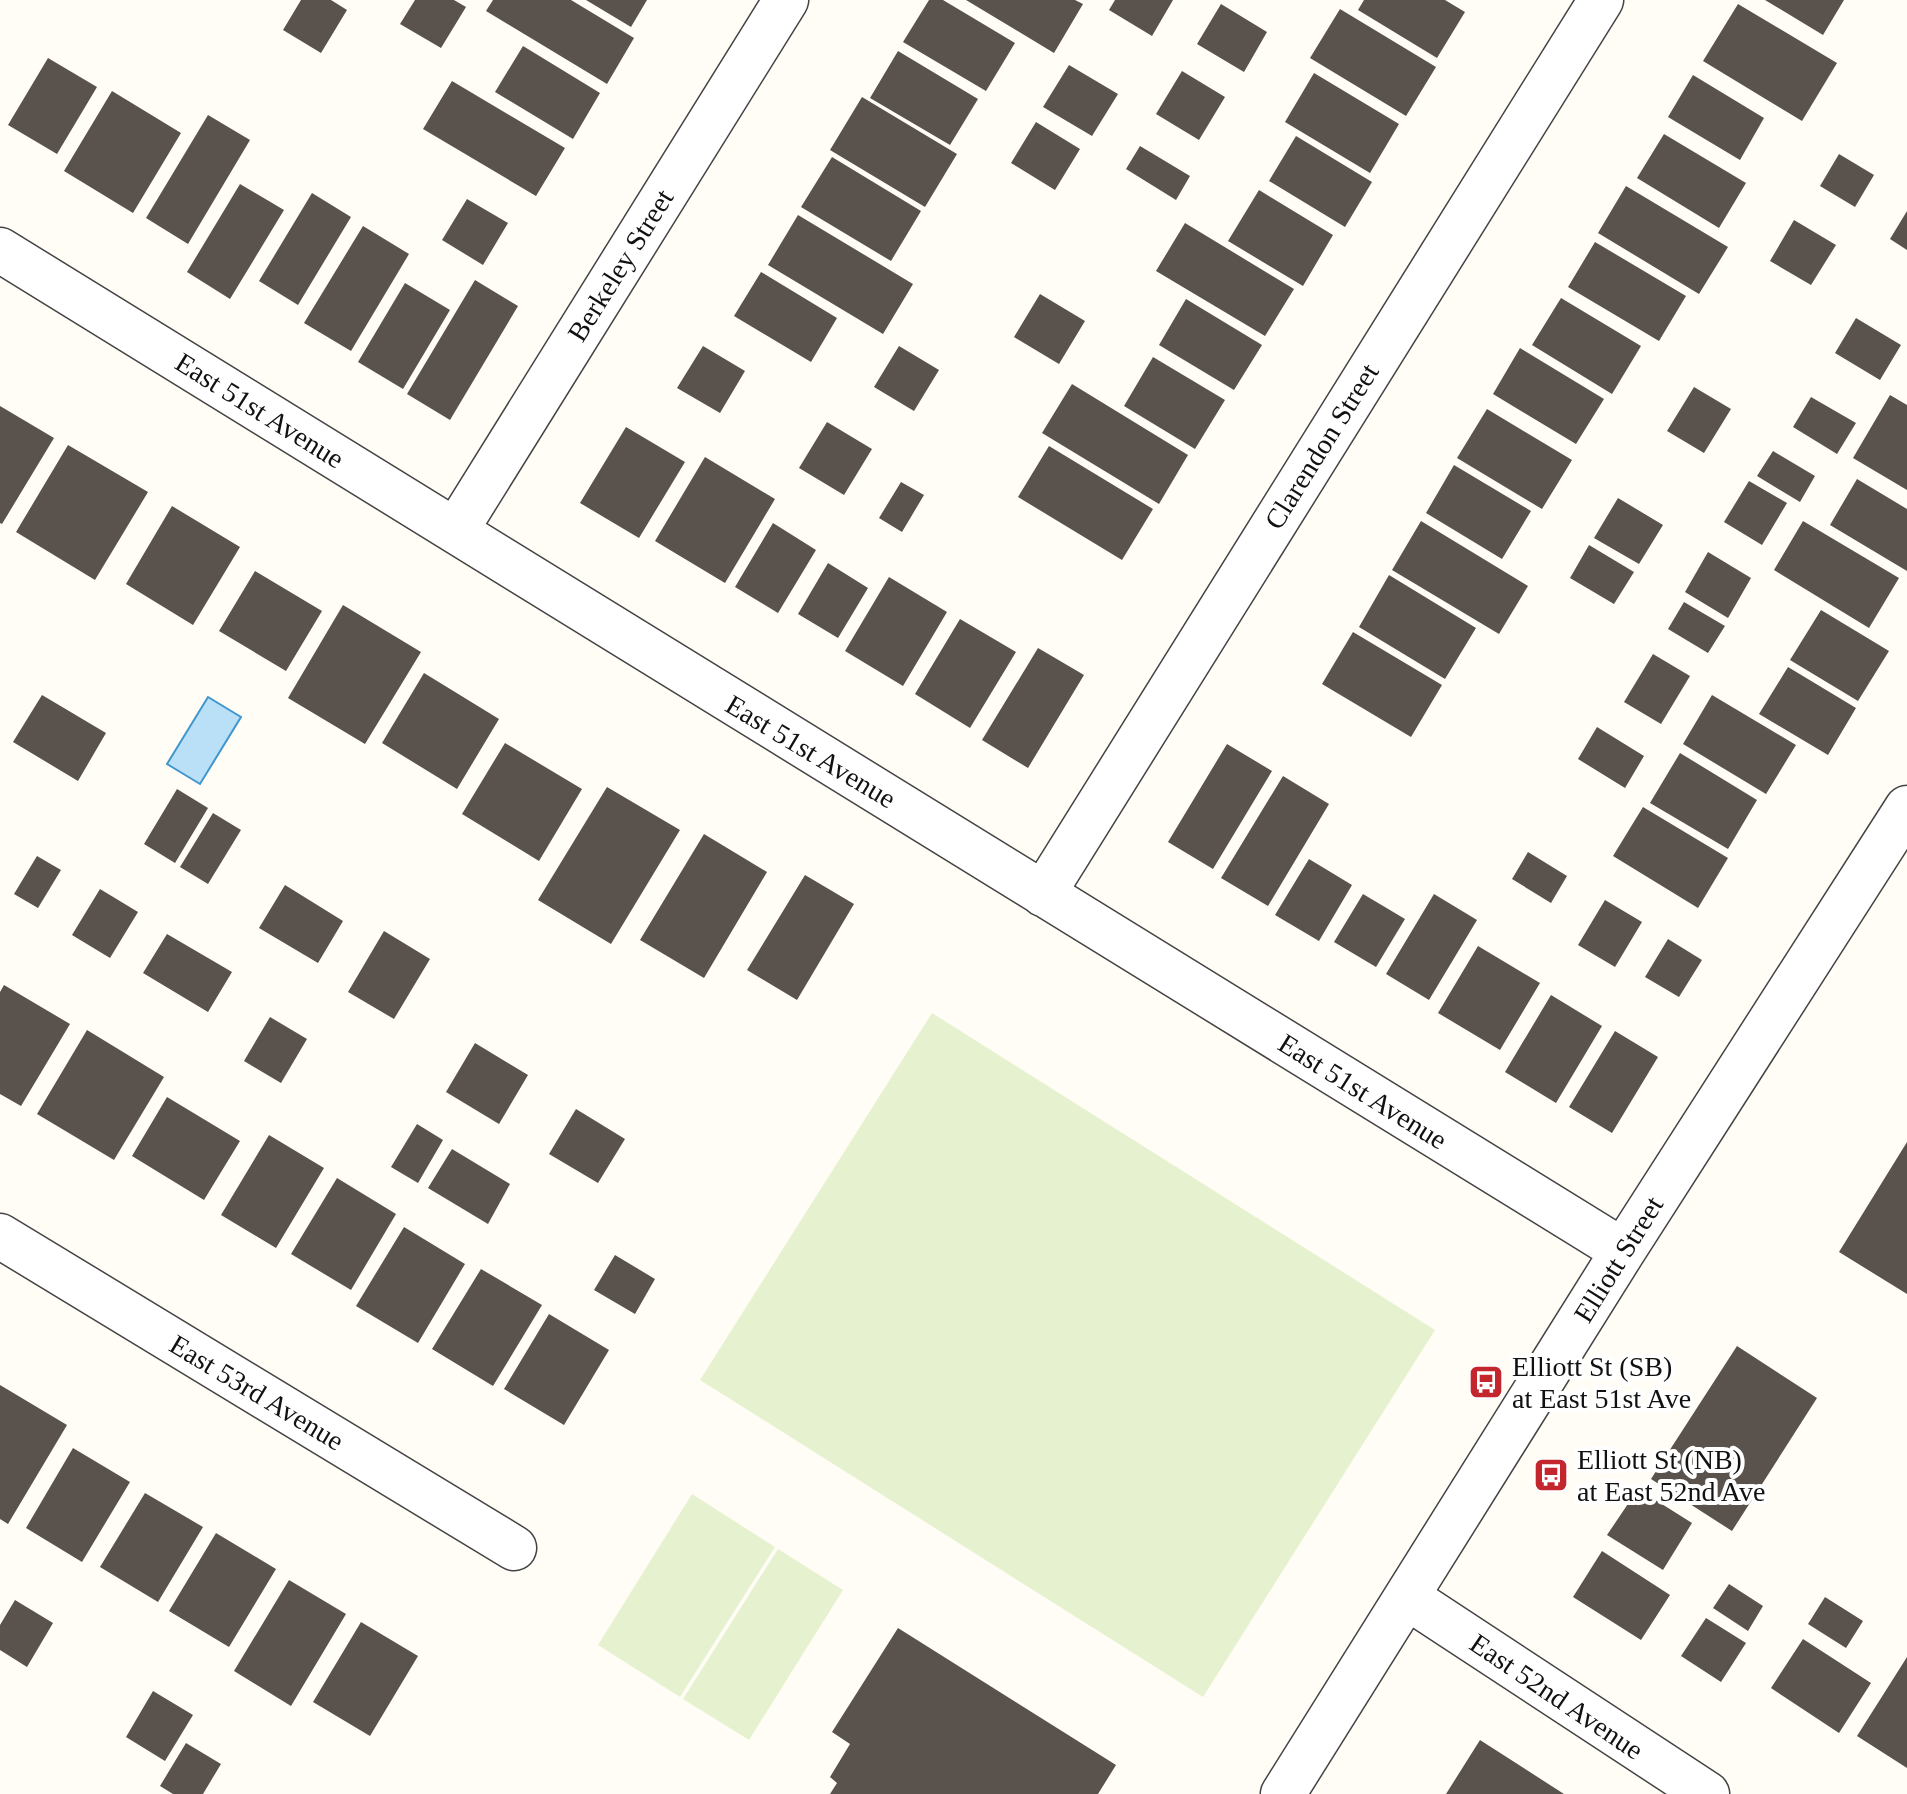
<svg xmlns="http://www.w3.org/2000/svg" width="1907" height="1794" font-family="Georgia,serif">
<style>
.pitch{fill:#e6f2cf}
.water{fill:#b9e0f7;stroke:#3f96cf;stroke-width:2}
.building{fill:#5a524d}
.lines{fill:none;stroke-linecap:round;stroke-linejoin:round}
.minor-casing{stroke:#444;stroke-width:47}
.minor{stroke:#fff;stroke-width:44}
.labels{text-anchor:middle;stroke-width:8;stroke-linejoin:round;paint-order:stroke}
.street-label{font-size:28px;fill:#111;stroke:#fff}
.poi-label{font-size:28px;fill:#111;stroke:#fff;text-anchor:start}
</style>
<rect width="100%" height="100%" fill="#fffdf5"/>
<!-- pitch -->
<path class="pitch" d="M 932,1013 L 1435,1330 L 1203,1697 L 700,1380 Z
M 692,1494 L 775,1547 L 680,1697 L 598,1645 Z
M 778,1549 L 843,1590 L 749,1740 L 683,1699 Z"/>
<!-- water -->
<path class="water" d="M 208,697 L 241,717 L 200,784 L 167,764 Z"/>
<!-- building -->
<path class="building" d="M 301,0 L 331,0 L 347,10 L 321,53 L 283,30 Z
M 415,0 L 454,0 L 466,7 L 441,48 L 400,24 Z
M 493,0 L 571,0 L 634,38 L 607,84 L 486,11 Z
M 586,0 L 647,0 L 631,27 Z
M 929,0 L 943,0 L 1015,43 L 986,91 L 903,42 Z
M 966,0 L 1075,0 L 1083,4 L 1054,53 Z
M 1115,0 L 1173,0 L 1152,36 L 1109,10 Z
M 1364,0 L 1445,0 L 1465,12 L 1437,58 L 1358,10 Z
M 1765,0 L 1844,0 L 1823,35 Z
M 1221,4 L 1267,32 L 1244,72 L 1197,44 Z
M 1738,4 L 1837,63 L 1802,121 L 1703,61 Z
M 1340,9 L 1436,67 L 1406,116 L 1310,58 Z
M 523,46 L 600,93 L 573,139 L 495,92 Z
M 898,51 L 978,99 L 950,145 L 870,98 Z
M 48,58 L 97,87 L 57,154 L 8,125 Z
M 1069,65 L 1118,94 L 1092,136 L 1043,107 Z
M 1182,71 L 1225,97 L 1199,140 L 1156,114 Z
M 1314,73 L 1399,124 L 1370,173 L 1285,122 Z
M 1693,75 L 1764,118 L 1740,160 L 1668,117 Z
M 452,81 L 565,148 L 536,196 L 423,129 Z
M 112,91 L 181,133 L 133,213 L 64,171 Z
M 862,97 L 957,154 L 925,207 L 830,150 Z
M 208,115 L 250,140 L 188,244 L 146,218 Z
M 1036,122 L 1080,149 L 1055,190 L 1011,163 Z
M 1664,134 L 1746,183 L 1719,228 L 1637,178 Z
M 1296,136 L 1372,182 L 1345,227 L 1269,181 Z
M 1140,146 L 1190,176 L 1176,200 L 1126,169 Z
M 1839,154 L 1874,175 L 1855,207 L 1820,186 Z
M 832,157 L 921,211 L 891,261 L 801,207 Z
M 240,184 L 284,210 L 230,299 L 187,272 Z
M 1626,186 L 1728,247 L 1699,294 L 1598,233 Z
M 1259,190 L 1333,235 L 1303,286 L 1228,241 Z
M 312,193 L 351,217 L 298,305 L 259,281 Z
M 467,199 L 508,223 L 483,265 L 442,240 Z
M 1907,211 L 1907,250 L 1890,239 Z
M 798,215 L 913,284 L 883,334 L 768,265 Z
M 1794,220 L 1836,245 L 1811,285 L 1770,261 Z
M 1185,223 L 1294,289 L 1265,336 L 1156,271 Z
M 363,226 L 409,254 L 351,351 L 304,323 Z
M 1595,242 L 1686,296 L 1659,341 L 1568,287 Z
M 761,272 L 837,318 L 811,362 L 734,316 Z
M 475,280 L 518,306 L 450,420 L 407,394 Z
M 405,283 L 450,310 L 403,389 L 358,362 Z
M 1040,294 L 1085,321 L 1059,364 L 1014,337 Z
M 1561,298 L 1641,346 L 1612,394 L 1532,345 Z
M 1186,299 L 1262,345 L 1234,390 L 1159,345 Z
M 1856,318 L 1901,345 L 1880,380 L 1835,353 Z
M 703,346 L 745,371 L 720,413 L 677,388 Z
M 899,346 L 939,370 L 914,411 L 874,387 Z
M 1520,348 L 1604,399 L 1576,444 L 1493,394 Z
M 1153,357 L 1225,400 L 1195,449 L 1124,406 Z
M 1072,384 L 1188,455 L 1159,504 L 1042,433 Z
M 1694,387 L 1731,409 L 1704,453 L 1667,431 Z
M 1890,395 L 1907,405 L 1907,490 L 1853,458 Z
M 1811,397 L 1856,423 L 1837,454 L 1793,427 Z
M 0,406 L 54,438 L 2,524 L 0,523 Z
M 1487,409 L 1572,460 L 1542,509 L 1457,458 Z
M 827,422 L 872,449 L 844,495 L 799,468 Z
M 626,427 L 685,462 L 639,538 L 580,503 Z
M 68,445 L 148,492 L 95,580 L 16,532 Z
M 1049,446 L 1153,509 L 1122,560 L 1018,497 Z
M 1773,451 L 1815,476 L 1800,502 L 1757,476 Z
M 705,457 L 775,499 L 725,583 L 655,541 Z
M 1454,465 L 1531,511 L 1502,559 L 1426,513 Z
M 1857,479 L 1907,509 L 1907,571 L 1830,525 Z
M 1749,481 L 1787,503 L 1762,545 L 1724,522 Z
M 901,482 L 924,495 L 902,532 L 879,518 Z
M 1618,498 L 1663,525 L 1639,564 L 1594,538 Z
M 172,506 L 240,547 L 193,625 L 126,584 Z
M 1421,521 L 1528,586 L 1499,634 L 1392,570 Z
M 1803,521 L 1899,578 L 1869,628 L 1774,570 Z
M 773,523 L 816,550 L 778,613 L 735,587 Z
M 1589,545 L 1634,572 L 1614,604 L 1570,578 Z
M 1708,552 L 1751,578 L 1728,618 L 1685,592 Z
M 828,563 L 868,588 L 838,638 L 798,614 Z
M 255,571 L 322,611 L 286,671 L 219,631 Z
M 1389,575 L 1476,628 L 1445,679 L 1359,627 Z
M 889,577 L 947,612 L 903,686 L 845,651 Z
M 1684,602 L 1725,626 L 1708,653 L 1668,629 Z
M 343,605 L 421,652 L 365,744 L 288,698 Z
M 1821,610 L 1889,651 L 1858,701 L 1790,660 Z
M 960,619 L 1016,652 L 970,728 L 915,694 Z
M 1353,632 L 1442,685 L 1411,737 L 1322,684 Z
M 1038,648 L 1084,675 L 1028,768 L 982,740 Z
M 1653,654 L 1690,676 L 1661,724 L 1624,702 Z
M 1788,667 L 1856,708 L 1828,755 L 1759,714 Z
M 424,673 L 499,719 L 457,789 L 382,743 Z
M 42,695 L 106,733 L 78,781 L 13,742 Z
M 1712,695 L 1796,745 L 1766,794 L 1683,744 Z
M 1597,727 L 1644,756 L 1625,788 L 1578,759 Z
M 505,743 L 582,789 L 539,861 L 462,814 Z
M 1227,744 L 1272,771 L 1213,869 L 1168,842 Z
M 1680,753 L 1757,800 L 1728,849 L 1650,803 Z
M 1283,776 L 1329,804 L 1268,906 L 1221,878 Z
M 607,787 L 680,830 L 611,944 L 538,900 Z
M 177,789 L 208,808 L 175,863 L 144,844 Z
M 1643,807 L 1728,858 L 1698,908 L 1613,856 Z
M 213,813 L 241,830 L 208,884 L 180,867 Z
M 704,834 L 767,872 L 704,978 L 640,940 Z
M 1528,852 L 1567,876 L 1551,903 L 1512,879 Z
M 37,856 L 61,870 L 38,908 L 14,894 Z
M 1309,859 L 1352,885 L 1319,941 L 1275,915 Z
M 805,875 L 854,904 L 797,1000 L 747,970 Z
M 285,885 L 343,921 L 318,963 L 259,928 Z
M 100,889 L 138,912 L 110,958 L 72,935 Z
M 1363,894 L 1405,919 L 1376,967 L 1334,942 Z
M 1434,894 L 1477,920 L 1429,1000 L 1386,974 Z
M 1605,900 L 1642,922 L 1615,967 L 1578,945 Z
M 384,931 L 430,959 L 394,1019 L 348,992 Z
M 167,934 L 232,972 L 208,1012 L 143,973 Z
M 1668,939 L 1702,960 L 1679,997 L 1645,977 Z
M 1478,946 L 1540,983 L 1500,1050 L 1438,1013 Z
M 4,985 L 70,1024 L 21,1106 L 0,1094 L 0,992 Z
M 1551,995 L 1602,1026 L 1556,1103 L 1505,1072 Z
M 270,1017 L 307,1039 L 281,1083 L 244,1061 Z
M 87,1030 L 164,1077 L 114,1160 L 37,1114 Z
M 1615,1031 L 1658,1057 L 1612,1133 L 1569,1107 Z
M 475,1043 L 528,1075 L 499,1124 L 446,1092 Z
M 167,1097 L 240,1141 L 204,1200 L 132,1156 Z
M 576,1109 L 625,1139 L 598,1183 L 549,1154 Z
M 417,1124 L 443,1140 L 418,1183 L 391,1167 Z
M 269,1135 L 324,1168 L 276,1248 L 221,1215 Z
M 1907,1142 L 1907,1294 L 1839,1252 Z
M 452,1149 L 510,1184 L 488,1224 L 428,1188 Z
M 337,1178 L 396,1214 L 351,1290 L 291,1254 Z
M 404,1227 L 465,1264 L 418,1343 L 356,1306 Z
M 615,1255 L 655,1279 L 635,1314 L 594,1290 Z
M 481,1269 L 542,1305 L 493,1386 L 432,1349 Z
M 549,1314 L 609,1350 L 564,1425 L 504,1389 Z
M 1737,1346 L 1817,1398 L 1732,1531 L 1651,1479 Z
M 0,1385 L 67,1425 L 8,1524 L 0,1519 Z
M 73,1448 L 130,1482 L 82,1562 L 26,1528 Z
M 1638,1489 L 1692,1523 L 1663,1570 L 1607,1535 Z
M 145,1493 L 203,1527 L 158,1602 L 100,1567 Z
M 216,1533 L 276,1569 L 229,1647 L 169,1611 Z
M 1602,1551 L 1670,1595 L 1641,1640 L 1573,1597 Z
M 289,1580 L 346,1614 L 291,1706 L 234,1671 Z
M 1729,1584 L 1763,1606 L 1748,1631 L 1713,1608 Z
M 1825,1597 L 1863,1621 L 1846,1648 L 1808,1624 Z
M 15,1600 L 53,1623 L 27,1667 L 0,1650 L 0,1625 Z
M 1706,1618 L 1746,1643 L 1721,1682 L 1681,1656 Z
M 361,1622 L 418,1656 L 370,1736 L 313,1702 Z
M 898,1628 L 1116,1765 L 1098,1794 L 830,1794 L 837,1783 L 830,1777 L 850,1744 L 832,1732 Z
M 1803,1639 L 1871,1683 L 1839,1733 L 1771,1688 Z
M 1907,1657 L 1907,1768 L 1857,1736 Z
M 153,1691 L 193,1715 L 165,1761 L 126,1737 Z
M 1480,1740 L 1564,1794 L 1446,1794 Z
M 186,1743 L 221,1764 L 203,1794 L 173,1794 L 160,1786 Z"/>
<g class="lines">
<!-- minor casing -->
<g class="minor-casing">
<path id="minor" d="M 0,250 L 1623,1251
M 456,530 L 786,0
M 1043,894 L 1601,0
M 0,1236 L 514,1548
M 1407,1597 L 1707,1794
M 1283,1794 L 1623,1251 L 1907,808"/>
</g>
<!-- minor -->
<use href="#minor" class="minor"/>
</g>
<!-- icons -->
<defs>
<g id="bus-square" transform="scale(1.8)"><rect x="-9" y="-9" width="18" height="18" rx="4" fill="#c4262e" stroke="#fff"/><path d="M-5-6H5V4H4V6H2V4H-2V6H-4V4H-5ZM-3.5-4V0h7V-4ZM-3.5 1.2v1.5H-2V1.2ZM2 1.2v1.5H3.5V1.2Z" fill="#fff"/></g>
</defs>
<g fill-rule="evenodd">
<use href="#bus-square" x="1486" y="1382"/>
<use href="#bus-square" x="1551" y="1475"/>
</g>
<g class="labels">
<!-- street labels -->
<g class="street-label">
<text transform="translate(620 265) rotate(-58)" y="10">Berkeley Street</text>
<text transform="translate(260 410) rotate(32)" y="10">East 51st Avenue</text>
<text transform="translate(1321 446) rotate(-58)" y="10">Clarendon Street</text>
<text transform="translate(811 751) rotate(31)" y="10">East 51st Avenue</text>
<text transform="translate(1363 1091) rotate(32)" y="10">East 51st Avenue</text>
<text transform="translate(1618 1259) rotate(-58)" y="10">Elliott Street</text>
<text transform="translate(257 1392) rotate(31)" y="10">East 53rd Avenue</text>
<text transform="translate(1557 1696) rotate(34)" y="10">East 52nd Avenue</text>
</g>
<!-- poi labels -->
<g class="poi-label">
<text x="1512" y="1376">Elliott St (SB)<tspan x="1512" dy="32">at East 51st Ave</tspan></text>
<text x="1577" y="1469">Elliott St (NB)<tspan x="1577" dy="32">at East 52nd Ave</tspan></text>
</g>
</g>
</svg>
